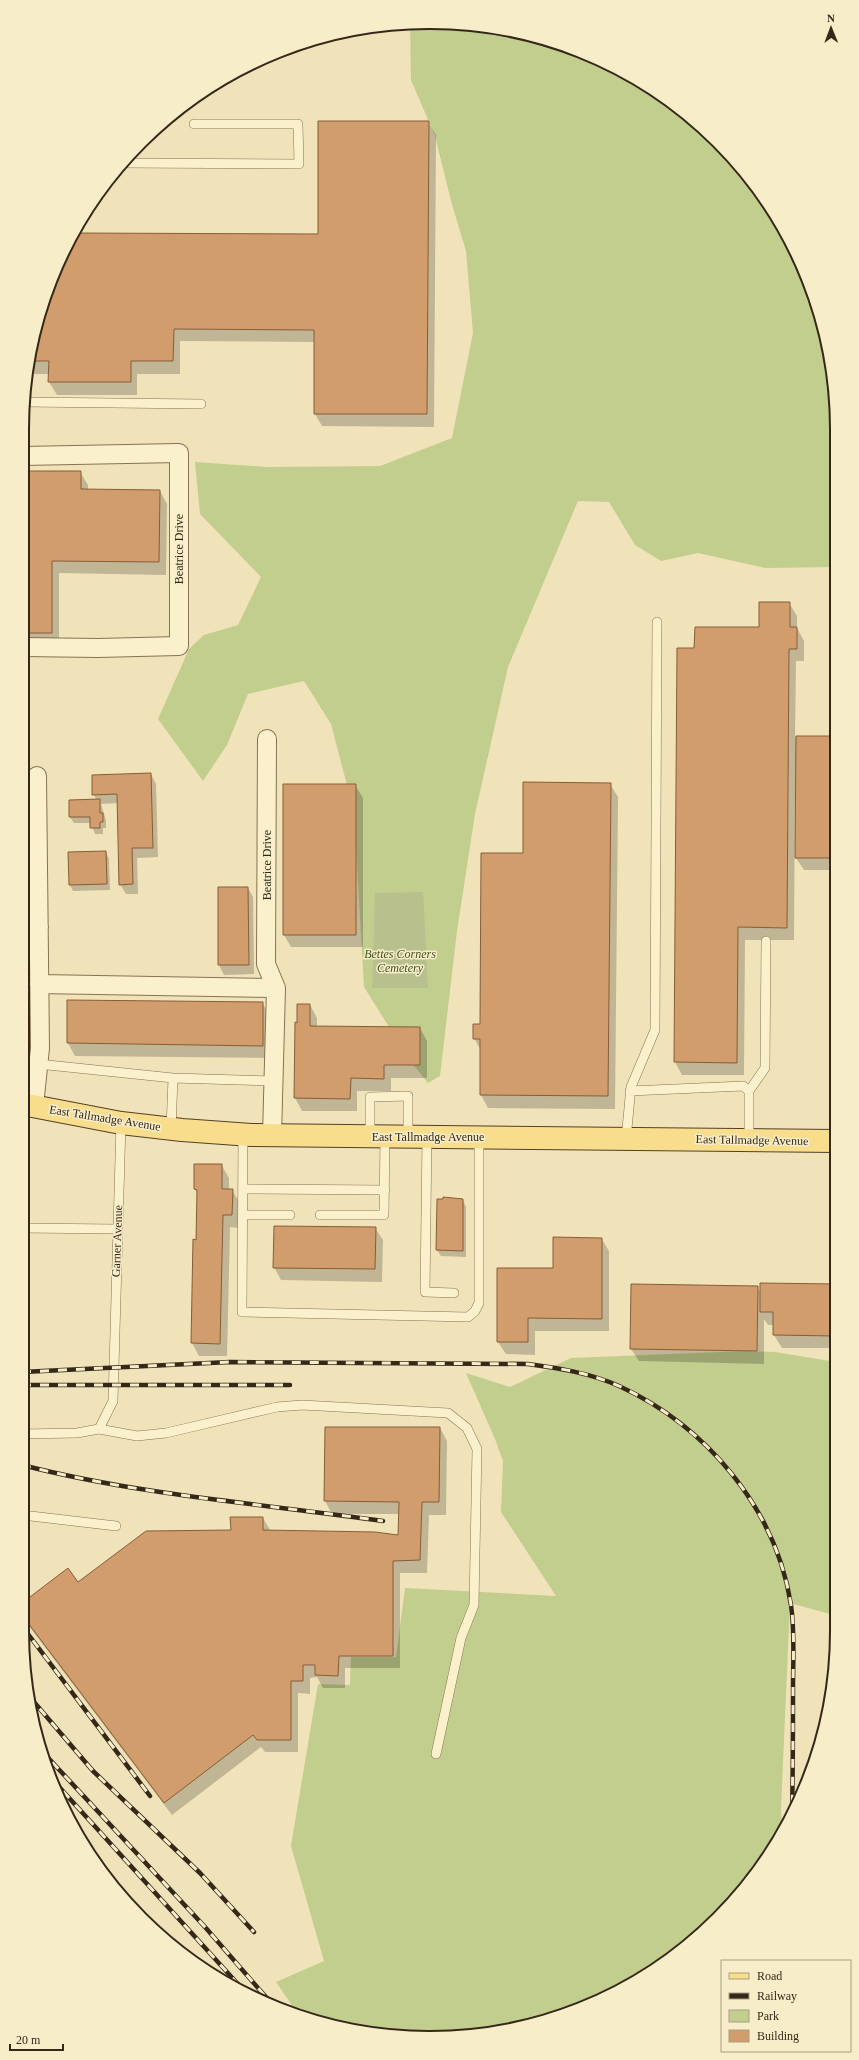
<svg xmlns="http://www.w3.org/2000/svg" width="859" height="2060" font-family="'Times New Roman',serif">
<style>
.green{fill:#c2ce8d}
.cemetery{fill:#b8c18e}
.shadow{fill:#0003}
.building{fill:#d19d6c;stroke:#875d38}
.lines{fill:none;stroke-linecap:round;stroke-linejoin:round}
.lane-casing{stroke:#877253;stroke-width:10}
.street-casing{stroke:#877253;stroke-width:20}
.primary-casing{stroke:#543f28;stroke-width:24}
.lane{stroke:#fbf0cc;stroke-width:9}
.street{stroke:#fbf0cc;stroke-width:18}
.primary{stroke:#f7dd8c;stroke-width:22}
.rail-casing{stroke:#352819;stroke-width:4.5}
.rail{stroke:#f7edc9;stroke-width:3;stroke-dasharray:9;stroke-linecap:butt}
.labels{text-anchor:middle;stroke-width:3;stroke-linejoin:round;paint-order:stroke}
.street-label{font-size:12px;fill:#352819;stroke:#f7edc9}
.park-label{font-size:12px;font-style:italic;fill:#42521f;stroke:#f7edc9}
.rim{fill:none;stroke:#352819;stroke-width:2}
</style>
<rect width="100%" height="100%" fill="#f0e3b9"/>
<!-- green -->
<path class="green" d="M 410,23 L 482,25 L 560,44 L 656,91 L 736,161 L 795,249 L 815,299 L 833,376 L 834,567 L 765,568 L 698,553 L 661,561 L 635,545 L 609,502 L 578,501 L 508,667 L 475,814 L 457,931 L 440,1076 L 428,1083 L 411,1062 L 364,987 L 354,812 L 331,724 L 304,681 L 248,694 L 227,745 L 203,781 L 158,719 L 189,649 L 204,635 L 238,625 L 261,577 L 200,514 L 195,462 L 267,467 L 380,466 L 452,438 L 473,333 L 466,251 L 451,201 L 435,136 L 411,80 Z
M 745,1351 L 775,1352 L 836,1362 L 837,1616 L 790,1603 L 781,1808 L 782,1835 L 753,1879 L 698,1937 L 633,1983 L 585,2007 L 509,2030 L 456,2037 L 376,2034 L 300,2017 L 276,1982 L 324,1961 L 291,1846 L 318,1684 L 350,1685 L 351,1657 L 396,1657 L 405,1588 L 556,1596 L 501,1512 L 503,1461 L 495,1439 L 466,1373 L 510,1387 L 571,1358 Z"/>
<!-- cemetery -->
<path class="cemetery" d="M 423,892 L 428,988 L 372,988 L 375,893 Z"/>
<!-- shadow -->
<path class="shadow" d="M 428,122 L 436,135 L 434,427 L 322,426 L 315,414 L 315,342 L 180,341 L 180,374 L 137,374 L 137,395 L 57,395 L 49,382 L 50,374 L 26,374 L 44,299 L 73,234 L 319,235 Z
M 22,472 L 80,472 L 88,485 L 88,490 L 160,491 L 167,504 L 166,575 L 59,573 L 59,646 L 22,646 Z
M 789,603 L 797,616 L 797,628 L 804,641 L 804,661 L 796,661 L 795,737 L 834,737 L 835,870 L 804,870 L 796,858 L 797,788 L 795,788 L 794,940 L 745,940 L 744,1075 L 682,1075 L 675,1062 L 695,649 L 760,629 Z
M 22,666 L 27,674 L 25,872 L 22,872 Z
M 151,774 L 156,784 L 158,857 L 137,858 L 138,894 L 126,894 L 120,884 L 118,803 L 101,804 L 106,820 L 106,828 L 103,828 L 103,834 L 95,834 L 91,823 L 74,823 L 70,817 L 70,801 L 97,800 L 93,794 Z
M 610,784 L 618,797 L 615,1109 L 488,1108 L 481,1095 L 481,1051 L 474,1038 L 481,1025 L 524,854 Z
M 355,785 L 363,798 L 363,947 L 291,947 L 284,935 Z
M 106,852 L 109,859 L 110,890 L 73,891 L 70,885 Z
M 248,888 L 253,897 L 254,974 L 224,975 L 219,965 Z
M 68,1001 L 262,1003 L 270,1016 L 269,1058 L 75,1056 L 68,1043 Z
M 310,1005 L 317,1018 L 317,1027 L 420,1028 L 427,1041 L 427,1078 L 391,1078 L 391,1091 L 357,1091 L 357,1111 L 302,1111 L 295,1098 L 295,1023 L 298,1024 Z
M 222,1166 L 229,1178 L 229,1190 L 232,1190 L 240,1203 L 239,1228 L 230,1227 L 227,1356 L 199,1356 L 192,1343 L 198,1196 L 195,1189 Z
M 463,1200 L 466,1207 L 466,1257 L 441,1256 L 437,1250 Z
M 375,1228 L 383,1240 L 382,1282 L 281,1280 L 274,1267 Z
M 601,1238 L 609,1251 L 609,1331 L 535,1331 L 535,1355 L 506,1354 L 498,1342 L 554,1269 Z
M 761,1284 L 836,1285 L 836,1348 L 782,1348 L 774,1335 L 774,1325 L 768,1325 L 764,1319 L 764,1364 L 639,1361 L 631,1349 L 757,1287 L 761,1293 Z
M 440,1428 L 447,1441 L 446,1515 L 429,1515 L 427,1573 L 400,1573 L 400,1668 L 345,1668 L 345,1688 L 323,1688 L 317,1677 L 310,1678 L 310,1694 L 298,1693 L 298,1752 L 265,1752 L 261,1747 L 172,1815 L 25,1621 L 22,1616 L 22,1604 L 78,1583 L 232,1531 L 263,1518 L 270,1530 L 399,1536 L 399,1514 L 332,1514 L 325,1501 Z"/>
<!-- building -->
<path class="building" d="M 318,121 L 429,121 L 427,414 L 314,414 L 314,330 L 174,329 L 173,361 L 131,361 L 131,382 L 48,382 L 49,361 L 29,361 L 44,299 L 73,233 L 318,234 Z
M 22,471 L 81,471 L 81,489 L 160,490 L 159,562 L 52,561 L 52,633 L 22,633 Z
M 759,602 L 790,602 L 790,627 L 797,627 L 797,649 L 789,649 L 787,928 L 738,927 L 737,1063 L 674,1062 L 677,648 L 694,648 L 695,627 L 759,627 Z
M 796,736 L 834,736 L 835,858 L 795,858 Z
M 151,773 L 153,848 L 132,848 L 133,884 L 119,885 L 117,794 L 92,795 L 92,775 Z
M 523,782 L 611,783 L 608,1096 L 480,1095 L 480,1039 L 473,1039 L 473,1024 L 480,1024 L 481,853 L 523,853 Z
M 283,784 L 356,784 L 356,935 L 283,935 Z
M 100,799 L 100,813 L 103,813 L 103,822 L 100,822 L 100,828 L 90,828 L 90,817 L 69,817 L 69,800 Z
M 106,851 L 107,884 L 69,885 L 68,852 Z
M 218,887 L 248,887 L 249,965 L 218,965 Z
M 67,1000 L 263,1002 L 263,1046 L 67,1043 Z
M 297,1004 L 310,1004 L 310,1026 L 420,1027 L 420,1065 L 384,1065 L 384,1079 L 351,1078 L 350,1099 L 294,1098 L 295,1022 L 297,1023 Z
M 194,1164 L 222,1164 L 222,1189 L 233,1189 L 232,1215 L 223,1215 L 220,1344 L 191,1343 L 193,1239 L 196,1240 L 197,1190 L 194,1189 Z
M 443,1197 L 463,1199 L 463,1251 L 436,1250 L 437,1199 L 443,1199 Z
M 274,1226 L 376,1227 L 375,1269 L 273,1268 Z
M 553,1237 L 602,1238 L 602,1319 L 528,1318 L 528,1342 L 497,1342 L 497,1268 L 553,1268 Z
M 760,1283 L 836,1284 L 836,1336 L 773,1335 L 773,1312 L 760,1312 Z
M 631,1284 L 758,1286 L 757,1351 L 630,1349 Z
M 325,1427 L 440,1427 L 439,1502 L 422,1502 L 420,1560 L 393,1561 L 393,1656 L 339,1656 L 338,1676 L 315,1675 L 315,1665 L 303,1665 L 303,1681 L 291,1681 L 291,1740 L 257,1740 L 253,1735 L 164,1803 L 22,1615 L 22,1603 L 68,1568 L 78,1582 L 146,1531 L 231,1530 L 230,1517 L 263,1517 L 263,1530 L 375,1532 L 398,1535 L 399,1502 L 324,1501 Z"/>
<g class="lines">
<!-- lane casing -->
<g class="lane-casing">
<path id="lane" d="M 122,163 L 299,164 L 298,124 L 194,124
M 24,402 L 201,404
M 38,1064 L 173,1078 L 273,1081
M 630,1091 L 743,1086 L 749,1091 L 749,1140
M 749,1091 L 765,1068 L 766,941
M 171,1129 L 173,1078
M 243,1135 L 242,1312 L 468,1317 L 475,1311 L 479,1303 L 479,1137
M 370,1136 L 370,1097 L 408,1096 L 408,1136
M 427,1136 L 425,1292 L 454,1293
M 626,1139 L 631,1087 L 655,1030 L 657,622
M 243,1189 L 385,1190
M 243,1215 L 290,1215
M 320,1215 L 384,1215 L 385,1136
M 22,1228 L 117,1229
M 99,1429 L 137,1436 L 166,1433 L 277,1407 L 302,1405 L 448,1413 L 467,1428 L 477,1449 L 474,1605 L 461,1638 L 436,1754
M 22,1434 L 77,1433 L 99,1429 L 113,1401 L 121,1123
M 22,1515 L 116,1526"/>
</g>
<!-- street casing -->
<g class="street-casing">
<path id="street" d="M 22,456 L 179,453 L 179,646 L 98,648 L 22,647
M 267,739 L 266,964 L 276,988 L 272,1136
M 22,927 L 39,927
M 39,984 L 276,988
M 34,1106 L 40,1048 L 37,776"/>
</g>
<!-- primary casing -->
<g class="primary-casing">
<path id="primary" d="M 22,1104 L 121,1123 L 182,1130 L 251,1135 L 836,1141"/>
</g>
<!-- lane -->
<use href="#lane" class="lane"/>
<!-- street -->
<use href="#street" class="street"/>
<!-- primary -->
<use href="#primary" class="primary"/>
<!-- rail casing -->
<g class="rail-casing">
<path id="rail" d="M 22,1372 L 230,1362 L 528,1364 C 558,1368 590,1373 619,1386 C 706,1426 776,1508 791,1605 C 795,1632 793,1661 793,1689 C 793,1730 793,1771 792,1813
M 22,1385 L 290,1385
M 22,1465 C 139,1495 263,1504 383,1521
M 22,1626 L 150,1796
M 28,1695 L 93,1771 L 200,1873 L 254,1932
M 40,1749 L 205,1927 L 272,2004
M 51,1778 L 246,1993"/>
</g>
<!-- rail -->
<use href="#rail" class="rail"/>
</g>
<g class="labels">
<!-- street labels -->
<g class="street-label">
<text transform="translate(179 549) rotate(-90)" y="4">Beatrice Drive</text>
<text transform="translate(267 865) rotate(-90)" y="4">Beatrice Drive</text>
<text transform="translate(105 1118) rotate(9)" y="4">East Tallmadge Avenue</text>
<text x="428" y="1141">East Tallmadge Avenue</text>
<text transform="translate(752 1140) rotate(1)" y="4">East Tallmadge Avenue</text>
<text transform="translate(117 1241) rotate(-88)" y="4">Garner Avenue</text>
</g>
<!-- park labels -->
<g class="park-label">
<text x="400" y="958">Bettes Corners<tspan x="400" dy="14">Cemetery</tspan></text>
</g>
</g>
<!-- crop -->
<path d="M0 0H859V2060H0ZM429 29H430A400 400 0 0 1 830 429V1631A400 400 0 0 1 430 2031H429A400 400 0 0 1 29 1631V429A400 400 0 0 1 429 29Z" fill="#f7edc9" fill-rule="evenodd"/>
<path class="rim" d="M429 29H430A400 400 0 0 1 830 429V1631A400 400 0 0 1 430 2031H429A400 400 0 0 1 29 1631V429A400 400 0 0 1 429 29Z"/>
<!-- legend -->
<rect x="721" y="1960" width="130" height="92" fill="#f7edc9" stroke="#a99e83"/>
<rect x="729" y="1973" width="20" height="6" fill="#f7dd8c" stroke="#a99e83"/>
<text x="757" y="1980" font-size="12" fill="#352819">Road</text>
<rect x="729" y="1993" width="20" height="6" fill="#352819" stroke="#a99e83"/>
<text x="757" y="2000" font-size="12" fill="#352819">Railway</text>
<rect x="729" y="2010" width="20" height="12" fill="#c2ce8d" stroke="#a99e83"/>
<text x="757" y="2020" font-size="12" fill="#352819">Park</text>
<rect x="729" y="2030" width="20" height="12" fill="#d19d6c" stroke="#a99e83"/>
<text x="757" y="2040" font-size="12" fill="#352819">Building</text>
<!-- north arrow -->
<g transform="translate(831 28) rotate(359)" stroke="#f7edc9" stroke-width="3" paint-order="stroke">
<path d="M0-3L7 15L0 10L-7 15Z" fill="#352819"/>
<text y="-6" font-size="11" font-weight="bold" text-anchor="middle" fill="#352819">N</text>
</g>
<!-- scale -->
<path d="M10 2044v6h53v-6" fill="none" stroke="#352819" stroke-width="2"/>
<text x="16" y="2044" font-size="12" fill="#352819" stroke="#f7edc9" stroke-width="3" paint-order="stroke">20 m</text>
</svg>
